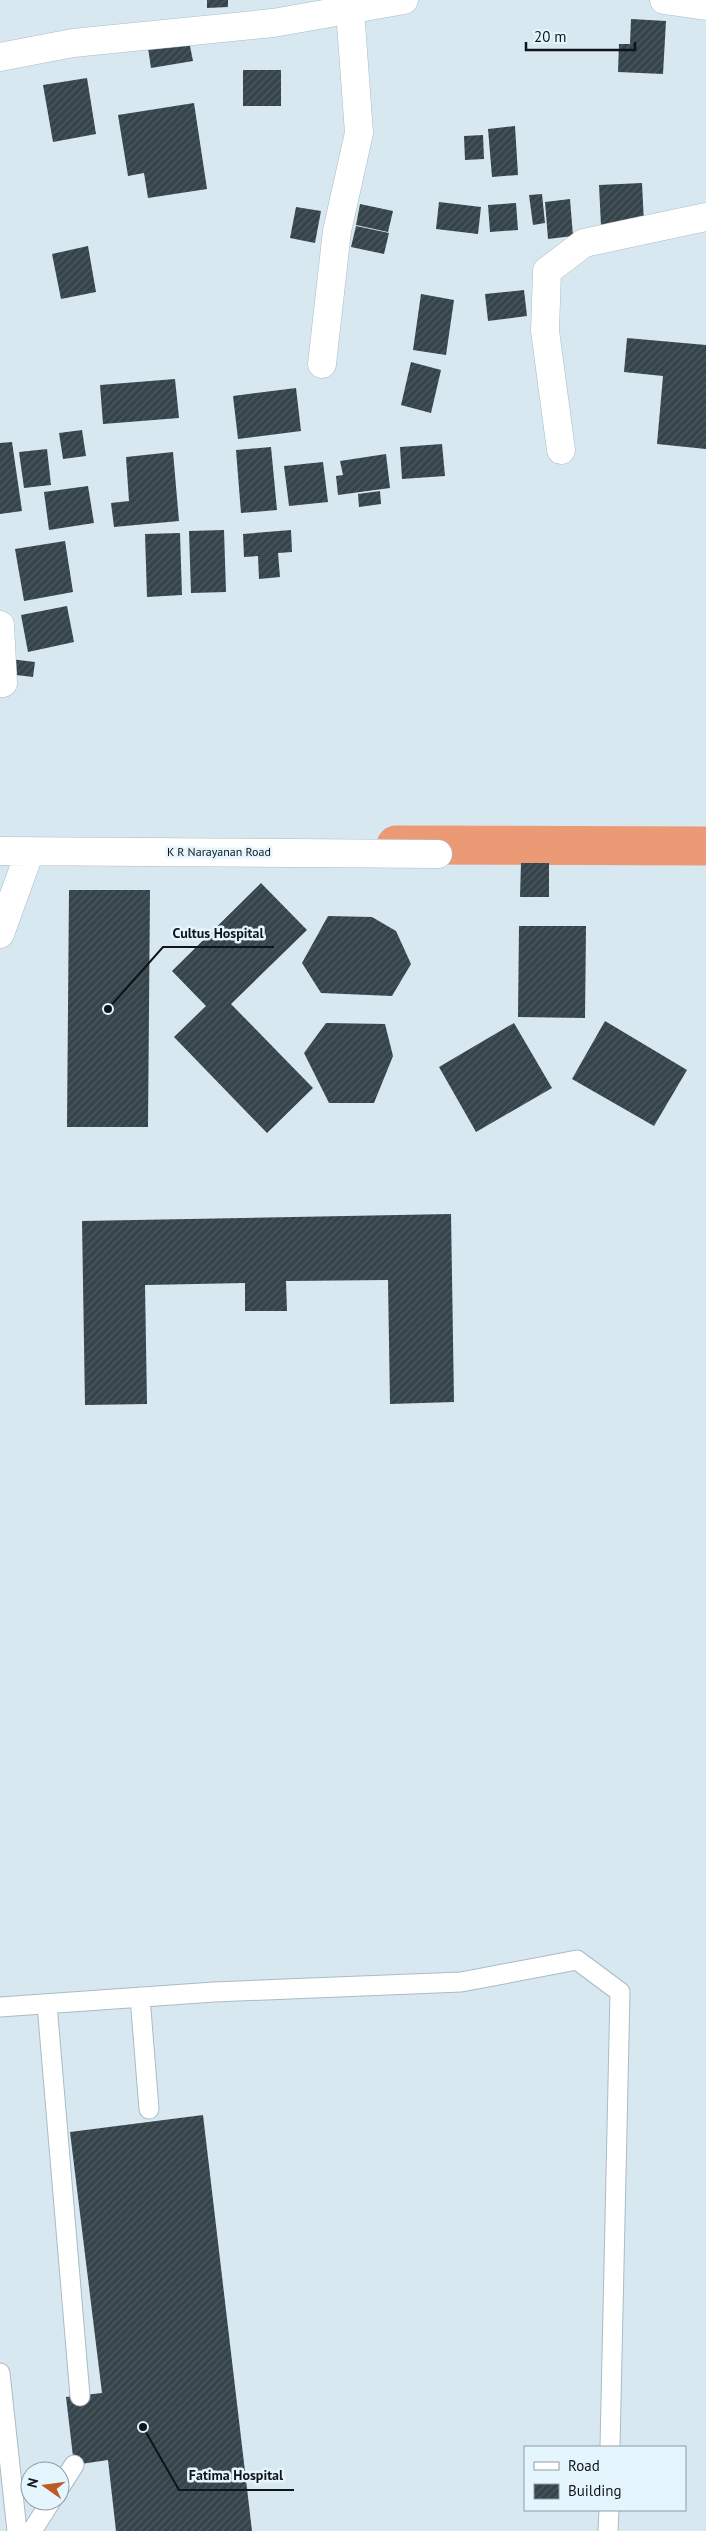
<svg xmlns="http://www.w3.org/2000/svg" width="706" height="2531" font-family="'PT Sans',sans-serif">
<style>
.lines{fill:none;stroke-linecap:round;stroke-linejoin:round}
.canal{stroke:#eb9a76;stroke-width:39}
.building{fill:url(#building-hatch)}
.service-casing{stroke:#abbbc4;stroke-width:21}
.minor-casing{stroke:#abbbc4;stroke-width:29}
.service{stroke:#fff;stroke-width:19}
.minor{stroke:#fff;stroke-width:28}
.labels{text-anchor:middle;stroke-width:5;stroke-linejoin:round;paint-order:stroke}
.street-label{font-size:12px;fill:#0f1518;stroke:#e4f5fe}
.leader{fill:none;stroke:#0f1518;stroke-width:2}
.callout-dot{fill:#0f1518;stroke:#e4f5fe;stroke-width:2}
.callout-label{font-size:14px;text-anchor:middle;font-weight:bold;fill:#0f1518;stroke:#e4f5fe;stroke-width:5;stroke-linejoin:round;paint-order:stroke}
</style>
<defs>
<pattern id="building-hatch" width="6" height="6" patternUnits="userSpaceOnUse" patternTransform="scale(1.25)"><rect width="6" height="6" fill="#35434a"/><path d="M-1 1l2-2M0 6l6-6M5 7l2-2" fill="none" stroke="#4f5b60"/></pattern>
</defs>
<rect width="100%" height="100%" fill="#d7e8f1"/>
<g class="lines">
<!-- canal -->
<path class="canal" d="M 396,845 L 706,846"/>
</g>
<!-- building -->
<path class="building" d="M 207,0 L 228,0 L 228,7 L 207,8 Z
M 631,19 L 666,21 L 663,74 L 618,72 L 619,44 L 630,44 Z
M 189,41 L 193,61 L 151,68 L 148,48 Z
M 243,70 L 281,70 L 281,106 L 243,106 Z
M 87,78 L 96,134 L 53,142 L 43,85 Z
M 194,103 L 207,189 L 148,198 L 144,173 L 128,176 L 118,115 Z
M 515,126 L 518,175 L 492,177 L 488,129 Z
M 483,135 L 484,159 L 465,160 L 464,136 Z
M 642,183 L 644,223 L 601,226 L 599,185 Z
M 542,194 L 545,223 L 533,225 L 529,195 Z
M 570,199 L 573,236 L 548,239 L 545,202 Z
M 439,202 L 481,207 L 478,234 L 436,229 Z
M 516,203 L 518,230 L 490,232 L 488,205 Z
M 360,204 L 393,211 L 388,232 L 356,225 Z
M 296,207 L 321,211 L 315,243 L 290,238 Z
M 356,226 L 389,233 L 384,254 L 351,247 Z
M 88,246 L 96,292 L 61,299 L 52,254 Z
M 524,290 L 527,316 L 488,321 L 485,294 Z
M 421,294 L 454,300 L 446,355 L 413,350 Z
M 627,338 L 706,345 L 706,449 L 657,444 L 663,376 L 624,372 Z
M 411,362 L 441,370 L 431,413 L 401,405 Z
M 175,379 L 179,418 L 103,424 L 100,385 Z
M 296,388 L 301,431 L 238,439 L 233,396 Z
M 82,430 L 86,456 L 63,459 L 59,433 Z
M 12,442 L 22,511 L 0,514 L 0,443 Z
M 442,444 L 445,476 L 402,479 L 400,447 Z
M 271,447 L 277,510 L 241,513 L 236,450 Z
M 47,449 L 51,485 L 24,488 L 19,452 Z
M 173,452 L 179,521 L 114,527 L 111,503 L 129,501 L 126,457 Z
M 386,454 L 390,488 L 338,495 L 336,476 L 343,475 L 340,461 Z
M 323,462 L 328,502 L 289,506 L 284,466 Z
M 88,486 L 94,523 L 49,530 L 44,492 Z
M 380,491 L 381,504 L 359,507 L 358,494 Z
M 224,530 L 226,592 L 191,593 L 189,531 Z
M 291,530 L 292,552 L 278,553 L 280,577 L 259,579 L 258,556 L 244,557 L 243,534 Z
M 180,533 L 182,595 L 147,597 L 145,534 Z
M 65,541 L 73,592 L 24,601 L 15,549 Z
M 67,606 L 74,642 L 28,652 L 21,615 Z
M 10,659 L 35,662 L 33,677 L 8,674 Z
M 521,863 L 549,863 L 549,897 L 520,897 Z
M 261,883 L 307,930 L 231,1004 L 313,1088 L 267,1133 L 174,1037 L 206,1006 L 172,971 Z
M 69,890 L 150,890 L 148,1127 L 67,1127 Z
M 328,916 L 372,917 L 396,931 L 411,964 L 392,996 L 321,993 L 302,963 Z
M 519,926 L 586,926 L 585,1018 L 518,1017 Z
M 605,1021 L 687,1070 L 654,1126 L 572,1079 Z
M 326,1023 L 385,1024 L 393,1056 L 374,1103 L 329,1103 L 304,1053 Z
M 514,1023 L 552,1088 L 476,1132 L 439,1067 Z
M 451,1214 L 454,1402 L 390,1404 L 388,1280 L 286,1281 L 287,1311 L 245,1311 L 245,1283 L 145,1285 L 147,1404 L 85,1405 L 82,1221 Z
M 203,2115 L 252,2531 L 116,2531 L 108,2460 L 74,2465 L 66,2397 L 102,2393 L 70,2132 Z"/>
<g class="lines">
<!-- service casing -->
<g class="service-casing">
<path id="service" d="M 140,1997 L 149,2109
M 47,2004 L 80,2396
M 0,2007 L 214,1992 L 461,1982 L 577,1960 L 620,1992 L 610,2447
M 0,2373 L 17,2531
M 60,2487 L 74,2465
M 32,2531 L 51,2501
M 608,2531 L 609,2510"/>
</g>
<!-- minor casing -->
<g class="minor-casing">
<path id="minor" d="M 664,0 L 706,6
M 0,57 L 73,43 L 273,23 L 404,0
M 322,364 L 337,231 L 359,133 L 350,10
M 561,450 L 545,331 L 547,271 L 584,243 L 706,217
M 0,625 L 3,683
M 0,851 L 438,854
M 0,934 L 30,851"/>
</g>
<!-- service -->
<use href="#service" class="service"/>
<!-- minor -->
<use href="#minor" class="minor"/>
</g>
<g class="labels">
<!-- street labels -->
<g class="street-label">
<text x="219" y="856">K R Narayanan Road</text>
</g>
</g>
<!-- callouts -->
<path class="leader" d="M108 1009L163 947H274M143 2427L179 2490H294"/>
<g class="callout-dot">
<circle cx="108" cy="1009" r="5"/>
<circle cx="143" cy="2427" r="5"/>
</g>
<g class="callout-label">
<text x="218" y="938">Cultus Hospital</text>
<text x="236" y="2480">Fatima Hospital</text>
</g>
<!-- legend -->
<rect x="524" y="2446" width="162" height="65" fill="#e4f5fe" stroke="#8f9ba2"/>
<rect x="534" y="2462" width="25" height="8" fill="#ffffff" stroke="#8f9ba2"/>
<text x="568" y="2471" font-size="15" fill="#0f1518">Road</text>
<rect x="534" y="2484" width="25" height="15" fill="url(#building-hatch)" stroke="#8f9ba2"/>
<text x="568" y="2496" font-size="15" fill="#0f1518">Building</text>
<!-- north arrow -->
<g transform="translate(45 2486) rotate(284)"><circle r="24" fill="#e4f5fe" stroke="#8f9ba2"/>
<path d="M0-4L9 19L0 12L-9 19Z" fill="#be5a26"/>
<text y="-8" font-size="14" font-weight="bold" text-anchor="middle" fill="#0f1518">N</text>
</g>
<!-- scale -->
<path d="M526 42v8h109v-8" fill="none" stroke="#0f1518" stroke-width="2.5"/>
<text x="534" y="42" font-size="15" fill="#0f1518" stroke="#e4f5fe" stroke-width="4" paint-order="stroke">20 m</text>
</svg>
